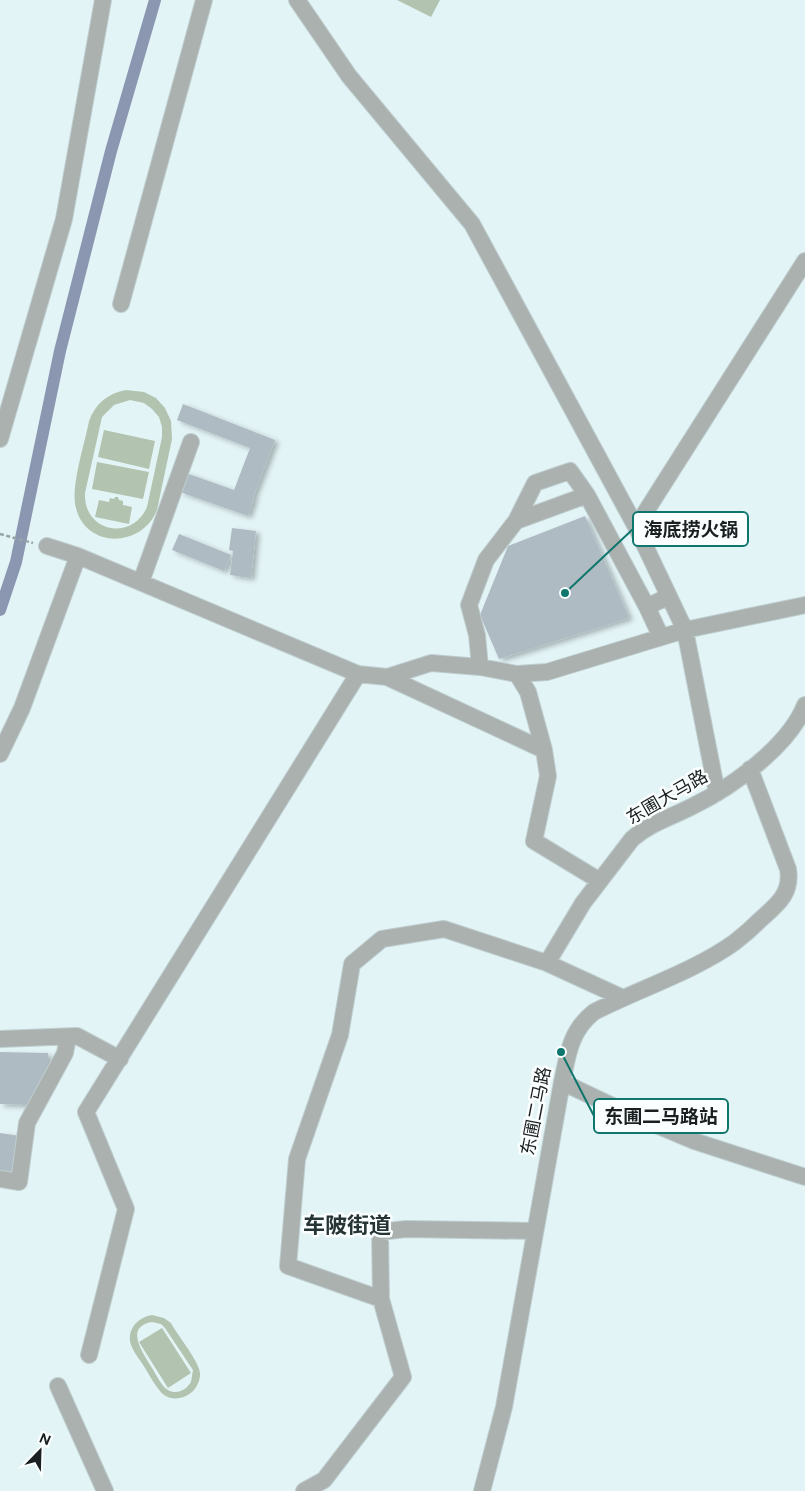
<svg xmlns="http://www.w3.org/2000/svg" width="805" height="1491" font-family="Figtree,'Noto Sans SC',sans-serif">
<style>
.green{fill:#b2c4af;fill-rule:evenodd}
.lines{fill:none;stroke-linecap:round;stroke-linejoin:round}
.canal{stroke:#8b96b1;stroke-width:12}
.building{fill:#afbbc3;filter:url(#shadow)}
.minor-casing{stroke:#bfced0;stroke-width:18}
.path{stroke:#97a4a5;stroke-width:2.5;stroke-dasharray:4 2.5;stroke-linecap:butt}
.minor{stroke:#aab1ae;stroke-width:16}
.labels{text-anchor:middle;stroke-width:5;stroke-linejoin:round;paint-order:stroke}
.street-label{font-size:18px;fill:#1a2021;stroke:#fbfefe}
.district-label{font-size:22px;font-weight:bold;fill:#263435;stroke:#fbfefe}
.leader{fill:none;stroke:#0f766e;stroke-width:2}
.callout-dot{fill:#0f766e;stroke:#fbfefe;stroke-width:2}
.callout{fill:#fbfefe;stroke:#0f766e;stroke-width:2}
.callout-label{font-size:19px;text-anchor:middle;font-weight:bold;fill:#1a2021}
</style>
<defs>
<filter id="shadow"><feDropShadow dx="4" dy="2.5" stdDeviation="2.5" flood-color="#0004"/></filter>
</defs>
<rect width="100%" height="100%" fill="#e3f4f6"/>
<!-- green -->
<path class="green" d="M 397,0 L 440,0 L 431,17 Z
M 126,390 L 144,392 L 156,398 L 165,408 L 171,421 L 172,439 L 157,510 C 142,548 86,549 76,508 C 70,488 85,443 89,421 C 95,404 108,393 126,390 ZM 130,400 L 144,403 L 152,409 L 159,417 L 162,427 L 162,437 L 147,507 C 132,542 83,532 85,493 L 102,417 L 114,405 Z
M 104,430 L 155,441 L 149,469 L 98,457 Z
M 97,462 L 149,472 L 143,499 L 92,489 Z
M 115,497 L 118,497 L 119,500 L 123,501 L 123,505 L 132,507 L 129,524 L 95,517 L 99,500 L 109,502 L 110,498 L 114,499 Z
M 152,1315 L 164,1318 L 171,1323 C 178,1336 195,1356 199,1369 C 202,1376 198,1385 194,1390 C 185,1400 168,1402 160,1391 C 154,1384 150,1376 145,1368 C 141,1361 134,1353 131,1345 C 126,1330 138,1317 152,1315 ZM 152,1322 L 161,1324 L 165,1328 L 193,1370 L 191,1382 C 186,1390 177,1395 168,1390 C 161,1386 156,1374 152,1368 C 144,1354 123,1327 152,1322 Z
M 162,1328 L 191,1373 L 168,1388 L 139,1342 Z"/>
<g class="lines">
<!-- canal -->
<path class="canal" d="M 0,610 L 16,562 L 60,351 L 111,151 L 155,0"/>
</g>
<!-- building -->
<path class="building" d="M 183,404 L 275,440 L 253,497 L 254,498 L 248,516 L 180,492 L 186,473 L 234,490 L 250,448 L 177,420 Z
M 585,516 L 629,618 L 499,659 L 480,615 L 508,546 Z
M 232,528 L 256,531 L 251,578 L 230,575 L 233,551 L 229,550 Z
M 179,534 L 231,555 L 224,571 L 172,550 Z
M 0,1052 L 48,1053 L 48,1080 L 31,1105 L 0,1104 Z
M 0,1133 L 20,1136 L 13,1177 L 0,1175 Z"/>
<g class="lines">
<!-- minor casing -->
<g class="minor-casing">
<path id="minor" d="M 297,0 L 349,76 L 472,224 L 636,527 L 685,630 L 717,793
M 121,304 L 204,0
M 0,439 L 64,219 L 103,0
M 516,521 L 535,483 L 570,471 L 587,495
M 636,527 L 805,261
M 47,546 L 78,556 L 358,674 L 387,677 L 544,750 L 548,776 L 534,841 L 600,881
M 141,582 L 191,442
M 647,607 L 661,637
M 480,667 L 477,635 L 469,605 L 486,560 L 516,521 L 587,495 L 647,607 L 669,596
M 517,674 L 528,692 L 544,750
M 387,677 L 431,663 L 480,667 L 517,674 L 547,672 L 685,630 L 805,605
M 0,754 L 22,708 L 78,556
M 547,963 L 583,903 L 632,839 C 650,823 672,817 693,806 C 732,787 789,746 805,705
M 0,1039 L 77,1036 L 120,1059
M 562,1082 L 623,1111 L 694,1141 L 805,1177
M 0,1179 L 19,1182 L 27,1123 L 65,1053 L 68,1037
M 381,1299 L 288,1266 L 297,1159 L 340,1035 L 352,964 L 382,939 L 444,929 L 547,963 L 623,998
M 89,1355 L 126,1209 L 86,1112 L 358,674
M 58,1386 L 105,1491
M 304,1491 L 324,1480 L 403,1377 L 381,1299 L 380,1232 L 406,1229 L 534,1231
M 482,1491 L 504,1407 L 562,1082 C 568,1054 570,1031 594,1012 C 639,989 695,971 735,942 C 744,935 753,927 761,919 C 778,904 792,893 788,869 L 750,769"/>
</g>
<!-- path -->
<path class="path" d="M 0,534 L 33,543"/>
<!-- minor -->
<use href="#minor" class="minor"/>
</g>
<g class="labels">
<!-- street labels -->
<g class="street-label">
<text transform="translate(667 797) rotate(-30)" y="6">东圃大马路</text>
<text transform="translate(536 1111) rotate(-79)" y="6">东圃二马路</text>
</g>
<!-- district labels -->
<g class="district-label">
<text x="347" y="1233">车陂街道</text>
</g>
</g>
<!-- callouts -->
<path class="leader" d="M565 593L633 529M561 1052L594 1116"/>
<g class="callout-dot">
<circle cx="565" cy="593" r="5"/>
<circle cx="561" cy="1052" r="5"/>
</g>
<g class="callout">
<rect x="633" y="512" width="115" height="34" rx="5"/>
<rect x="594" y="1099" width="134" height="34" rx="5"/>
</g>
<g class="callout-label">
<text x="691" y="536">海底捞火锅</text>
<text x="661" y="1123">东圃二马路站</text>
</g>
<!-- north arrow -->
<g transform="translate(40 1451) rotate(23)" stroke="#fbfefe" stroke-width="4" paint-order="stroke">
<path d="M0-4L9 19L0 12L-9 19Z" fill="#1a2021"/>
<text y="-8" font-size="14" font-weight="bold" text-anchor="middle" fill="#1a2021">N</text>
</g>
</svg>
